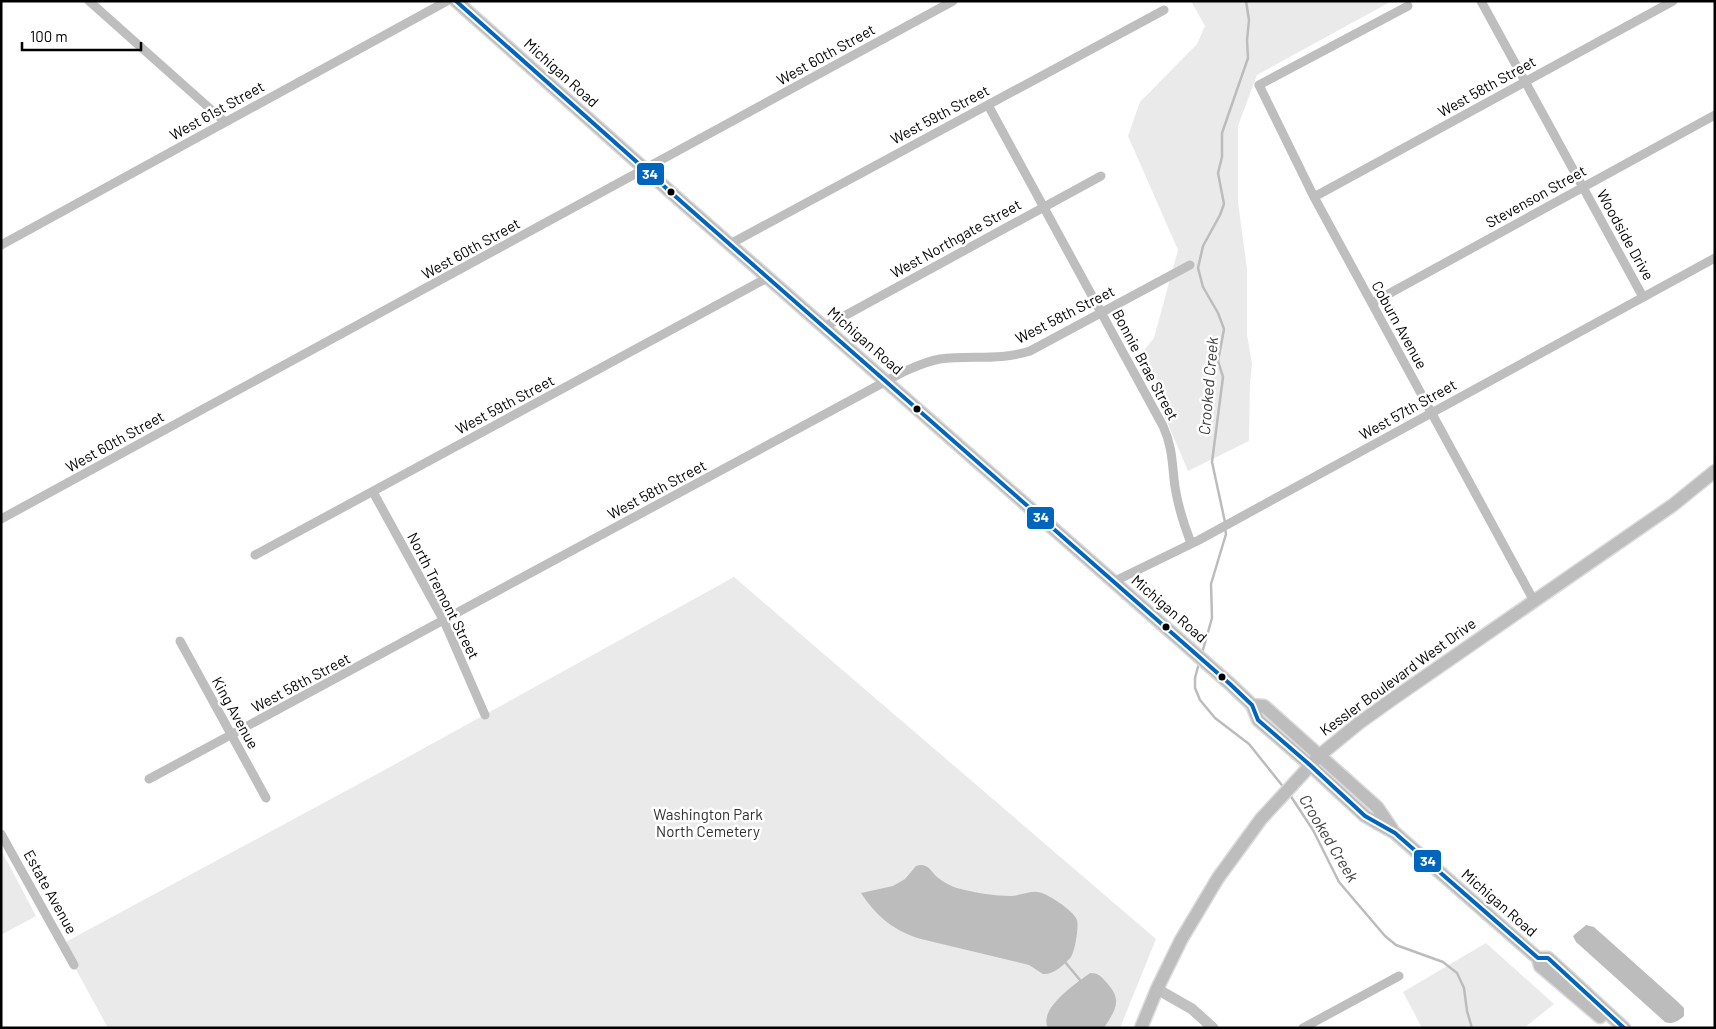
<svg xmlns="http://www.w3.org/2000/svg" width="1716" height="1029" font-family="Barlow,sans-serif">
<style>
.green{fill:#eaeaea}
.water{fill:#bcbcbc}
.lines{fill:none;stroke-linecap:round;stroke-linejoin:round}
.stream{stroke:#bcbcbc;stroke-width:2.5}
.primary-casing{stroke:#dbdbdb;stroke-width:15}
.street{stroke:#bebebe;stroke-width:9}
.secondary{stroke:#c1c1c1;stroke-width:11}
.primary{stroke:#bdbdbd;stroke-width:12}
.bus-1-casing{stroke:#fff;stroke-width:8}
.bus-1{stroke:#0065bd;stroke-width:4}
.bus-dot{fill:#000;stroke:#fff;stroke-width:2}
.labels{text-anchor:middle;stroke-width:5;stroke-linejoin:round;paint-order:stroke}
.street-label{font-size:15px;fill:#000;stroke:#fff}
.park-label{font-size:15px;fill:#2f2f2f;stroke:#fff}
.water-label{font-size:16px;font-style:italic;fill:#404040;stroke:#fff}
.line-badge{stroke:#fff;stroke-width:2}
.badge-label{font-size:14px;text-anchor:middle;font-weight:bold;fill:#fff}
</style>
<rect width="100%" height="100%" fill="#fff"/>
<!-- green -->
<path class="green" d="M 1191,1 L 1392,1 L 1257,75 L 1238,126 L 1238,202 L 1247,269 L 1247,335 L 1252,364 L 1250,384 L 1249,441 L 1188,471 L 1139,356 L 1154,338 L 1178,250 L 1128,136 L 1140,102 L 1197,44 L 1205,26 Z
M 734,577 L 1156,939 L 1120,1028 L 108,1028 L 62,944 L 379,773 Z
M 1,850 L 36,916 L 1,935 Z
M 1486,943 L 1554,1004 L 1524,1028 L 1422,1028 L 1403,992 Z"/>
<!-- water -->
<path class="water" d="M 920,865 C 930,865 931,872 937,877 C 945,883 952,887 961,889 C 977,893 994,896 1011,896 C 1019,896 1029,891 1037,892 C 1046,892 1074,911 1077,920 C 1079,927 1075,951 1071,957 C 1064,965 1053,975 1043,974 L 1029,965 L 921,939 C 894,931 876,916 861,893 L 893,886 L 905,879 L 916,866 Z
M 1586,925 L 1594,927 L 1678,1002 L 1684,1008 L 1684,1016 C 1678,1021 1672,1025 1665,1022 L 1576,942 L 1573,936 Z
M 1090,973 C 1098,973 1101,976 1106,982 C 1123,1000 1116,1009 1104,1028 L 1048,1028 C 1038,1008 1077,983 1090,973 Z"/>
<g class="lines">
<!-- stream -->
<path class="stream" d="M 1225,522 L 1212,462 L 1223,377 L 1218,361 L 1224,329 L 1218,313 L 1203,287 L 1198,268 L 1203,246 L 1220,215 L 1224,204 L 1218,173 L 1222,157 L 1222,133 L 1248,58 L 1247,40 L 1249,20 L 1246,1
M 1202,653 L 1212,618 L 1211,584 L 1226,534 L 1225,528
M 1199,663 L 1195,678 L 1195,688 L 1200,700 L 1215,718 L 1249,744 L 1285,789
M 1290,795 L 1313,830 L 1339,882 L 1385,936 L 1396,945 L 1443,962 L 1457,973 L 1464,988 L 1467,1011 L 1472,1028
M 1065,962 L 1080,980"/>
<!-- primary casing -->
<g class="primary-casing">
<path id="primary" d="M 456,1 L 684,204 L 1230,684 L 1252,705 L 1258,720 L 1310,765 L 1365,816 L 1395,833 L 1533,954 L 1538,958 L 1548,958 L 1624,1028
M 1252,705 L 1264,706 L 1377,807 L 1392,829
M 1538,958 L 1540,966 L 1600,1017
M 1141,1028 L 1157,989 L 1181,940 L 1218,878 L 1261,819 L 1320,755 L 1359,723 L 1394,698 L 1673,505 L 1715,471"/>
</g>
<!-- street -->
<path class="street" d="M 89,1 L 225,122
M 1481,1 L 1643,297
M 1408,6 L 1259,85 L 1314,197 L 1534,601
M 988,105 L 1163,426 C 1173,448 1172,465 1175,487 C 1178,506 1184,525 1191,543
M 1314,197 L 1673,1
M 730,244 L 1164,10
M 1,245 L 447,1
M 1372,303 L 1715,115
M 824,327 L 1101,176
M 373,492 L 444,621 L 485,715
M 1,519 L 953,1
M 255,555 L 769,277
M 1113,582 L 1199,540 L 1715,258
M 180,641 L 266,798
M 149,779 L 903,372 C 915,367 927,361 940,359 C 971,355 999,361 1030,351 L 1190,265
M 1,834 L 74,965
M 1303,1028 L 1399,976"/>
<!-- secondary -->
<path class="secondary" d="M 1157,989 L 1192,1009 L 1213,1028"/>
<!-- primary -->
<use href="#primary" class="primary"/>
<!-- bus-1 casing -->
<g class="bus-1-casing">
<path id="bus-1" d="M 456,1 L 684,204 L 1230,684 L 1252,705 L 1258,720 L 1310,765 L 1365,816 L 1395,833 L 1538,958 L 1548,958 L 1624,1028"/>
</g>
<!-- bus-1 -->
<use href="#bus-1" class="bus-1"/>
</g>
<!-- markers -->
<g class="bus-dot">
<circle cx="671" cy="192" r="4.5"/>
<circle cx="917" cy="409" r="4.5"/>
<circle cx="1166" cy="627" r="4.5"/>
<circle cx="1222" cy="677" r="4.5"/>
</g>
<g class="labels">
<!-- street labels -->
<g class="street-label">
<text transform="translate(826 55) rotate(-29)" y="5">West 60th Street</text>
<text transform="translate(561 73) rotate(42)" y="5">Michigan Road</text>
<text transform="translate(1487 87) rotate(-29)" y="5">West 58th Street</text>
<text transform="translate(217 111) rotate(-29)" y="5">West 61st Street</text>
<text transform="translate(940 115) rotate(-28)" y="5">West 59th Street</text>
<text transform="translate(1536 197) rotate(-29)" y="5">Stevenson Street</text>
<text transform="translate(1625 235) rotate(61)" y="5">Woodside Drive</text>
<text transform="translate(956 239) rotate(-29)" y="5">West Northgate Street</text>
<text transform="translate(471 249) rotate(-29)" y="5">West 60th Street</text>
<text transform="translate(1065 315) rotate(-27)" y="5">West 58th Street</text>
<text transform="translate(1399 325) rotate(61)" y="5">Coburn Avenue</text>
<text transform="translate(865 341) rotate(41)" y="5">Michigan Road</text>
<text transform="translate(1145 365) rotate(62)" y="5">Bonnie Brae Street</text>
<text transform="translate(505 405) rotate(-28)" y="5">West 59th Street</text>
<text transform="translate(1408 410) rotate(-29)" y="5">West 57th Street</text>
<text transform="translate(115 442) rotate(-29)" y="5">West 60th Street</text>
<text transform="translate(657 490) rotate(-28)" y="5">West 58th Street</text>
<text transform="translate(443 596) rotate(63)" y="5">North Tremont Street</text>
<text transform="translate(1169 609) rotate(41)" y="5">Michigan Road</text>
<text transform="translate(1398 677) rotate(-36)" y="5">Kessler Boulevard West Drive</text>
<text transform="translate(301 683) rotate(-28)" y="5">West 58th Street</text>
<text transform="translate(235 713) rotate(61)" y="5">King Avenue</text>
<text transform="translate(50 892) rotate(61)" y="5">Estate Avenue</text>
<text transform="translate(1499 903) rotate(41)" y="5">Michigan Road</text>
</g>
<!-- park labels -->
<g class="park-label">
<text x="708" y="820">Washington Park<tspan x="708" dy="17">North Cemetery</tspan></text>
</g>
<!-- water labels -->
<g class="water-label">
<text transform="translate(1208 386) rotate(-85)" y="6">Crooked Creek</text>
<text transform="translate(1329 838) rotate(59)" y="6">Crooked Creek</text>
</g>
</g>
<g class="line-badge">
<rect x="636" y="162" width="29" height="24" rx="5" fill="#0065bd"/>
<rect x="1026" y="506" width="29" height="24" rx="5" fill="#0065bd"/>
<rect x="1413" y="849" width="29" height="24" rx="5" fill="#0065bd"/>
</g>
<g class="badge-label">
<text x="650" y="179">34</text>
<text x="1041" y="522">34</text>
<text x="1428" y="866">34</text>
</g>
<!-- border -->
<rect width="1716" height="1029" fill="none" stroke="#000000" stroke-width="5"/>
<!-- scale -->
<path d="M22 42v8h119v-8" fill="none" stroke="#000000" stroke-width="2.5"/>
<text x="30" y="42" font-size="15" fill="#000000" stroke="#ffffff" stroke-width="4" paint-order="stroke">100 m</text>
</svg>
